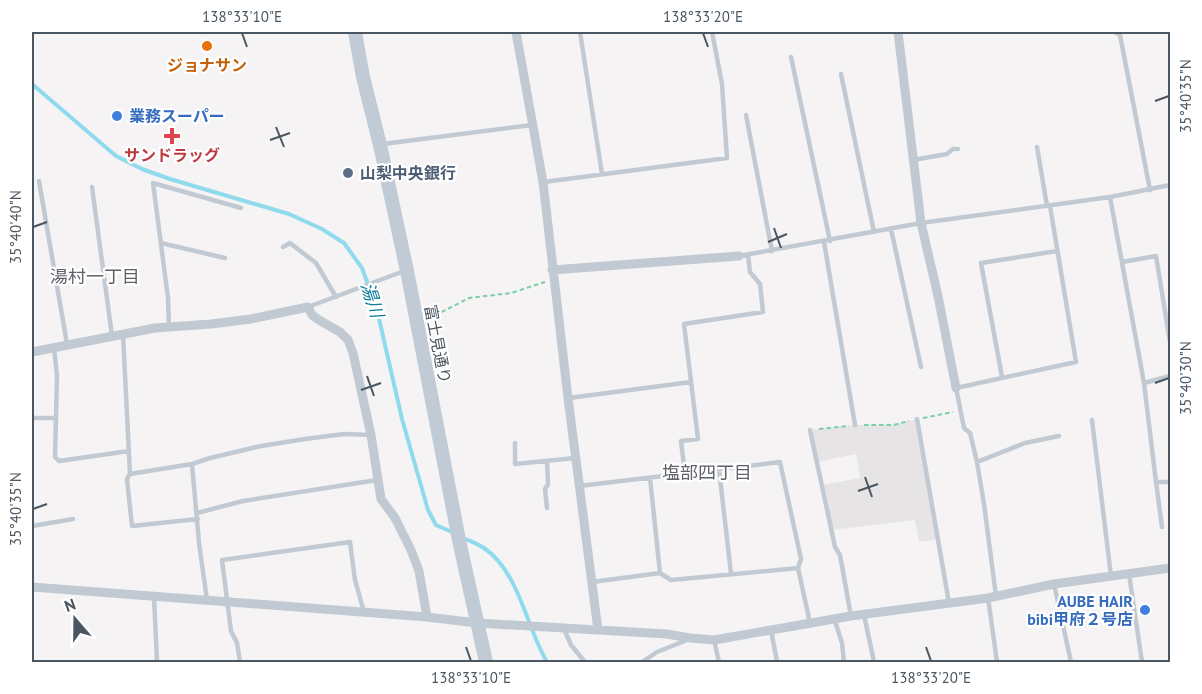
<svg xmlns="http://www.w3.org/2000/svg" width="1202" height="694" font-family="'PT Sans','Noto Sans JP',sans-serif">
<style>
.education{fill:#e6e4e5}
.lines{fill:none;stroke-linecap:round;stroke-linejoin:round}
.stream{stroke:#90daee;stroke-width:4}
.path{stroke:#7ad0a6;stroke-width:2;stroke-dasharray:4.5 3;stroke-linecap:butt}
.lane{stroke:#c1cad2;stroke-width:4.5}
.street{stroke:#c1cad2;stroke-width:9}
.secondary{stroke:#c1cbd6;stroke-width:14}
.ticks{fill:none;stroke:#4a5661;stroke-width:2}
.food-dot{fill:#e8710a;stroke:#fff;stroke-width:2}
.shop-dot{fill:#3f7fe0;stroke:#fff;stroke-width:2}
.health-dot{fill:#e0444e;stroke:#fff;stroke-width:2}
.service-dot{fill:#5c6f8a;stroke:#fff;stroke-width:2}
.labels{text-anchor:middle;stroke-width:4.5;stroke-linejoin:round;paint-order:stroke}
.food-label{font-size:16px;font-weight:bold;fill:#c56008;stroke:#fff}
.shop-label{font-size:16px;font-weight:bold;fill:#366cbe;stroke:#fff;text-anchor:start}
.health-label{font-size:16px;font-weight:bold;fill:#be3a42;stroke:#fff}
.service-label{font-size:16px;font-weight:bold;fill:#4e5e75;stroke:#fff;text-anchor:start}
.street-label{font-size:16px;fill:#4a5661;stroke:#fff}
.neighbourhood-label{font-size:18px;fill:#5f6368;stroke:#fff}
.water-label{font-size:18px;font-style:italic;fill:#0c7c9b;stroke:#fff}
.neatline{fill:none;stroke:#4a5661;stroke-width:2}
.ticks-label{font-size:15px;text-anchor:middle;fill:#4a5661}
</style>
<rect width="100%" height="100%" fill="#f5f3f3"/>
<!-- education -->
<path class="education" d="M 917,419 L 938,539 L 919,542 L 915,520 L 831,530 L 822,485 L 860,478 L 856,454 L 817,462 L 810,430 L 855,425 L 894,425 Z"/>
<g class="lines">
<!-- stream -->
<path class="stream" d="M 32,84 L 116,156 L 142,169 L 170,179 L 289,214 L 322,229 L 344,243 L 362,268 L 377,310 L 402,419 L 428,510 L 436,525 L 454,533
M 463,538 C 470,541 478,544 484,548 C 520,573 526,627 547,662"/>
<!-- path -->
<path class="path" d="M 428,319 L 469,298 L 511,293 L 545,282
M 923,418 L 953,412
M 864,425 L 894,425 L 909,421
M 819,429 L 849,426"/>
<!-- lane -->
<path class="lane" d="M 580,32 L 602,174
M 1115,32 L 1120,35 L 1150,190
M 791,57 L 830,241
M 841,74 L 874,232
M 746,115 L 772,251
M 383,144 L 532,125
M 1037,147 L 1047,206
M 913,160 L 947,154 L 953,149 L 958,149
M 39,181 L 67,344
M 544,182 L 727,158 L 722,84 L 712,32
M 92,187 L 112,336
M 1110,197 L 1144,383 L 1156,482 L 1170,482
M 891,229 L 921,367
M 824,242 L 855,425
M 161,243 L 225,258
M 283,247 L 290,243 L 316,263 L 336,297
M 739,256 L 921,223 L 1110,197 L 1170,185
M 1122,262 L 1156,256 L 1170,342
M 308,307 L 404,271
M 169,327 L 168,298 L 153,183 L 241,208
M 123,335 L 130,474 L 192,464 L 210,458 L 261,446 L 305,439 L 344,434 L 371,435
M 54,347 L 57,376 L 55,457 L 59,461 L 129,451
M 1002,377 L 981,263 L 1057,251
M 1144,383 L 1170,376
M 569,398 L 691,382
M 32,418 L 56,418
M 917,419 L 949,603
M 1092,420 L 1111,576
M 810,430 L 835,547 L 840,555 L 851,616
M 515,443 L 515,464 L 575,458
M 547,461 L 548,484 L 545,489 L 547,508
M 977,462 L 1025,443 L 1059,436
M 192,464 L 199,543 L 207,600
M 719,469 L 731,574
M 130,474 L 127,479 L 132,526 L 198,519
M 685,474 L 681,441 L 698,439 L 684,324 L 763,312 L 760,284 L 750,272 L 748,255
M 650,478 L 660,573
M 1156,482 L 1162,527
M 579,486 L 780,462 L 801,559 L 798,568 L 810,623
M 197,513 L 243,501 L 377,480
M 32,526 L 73,519
M 1129,574 L 1142,662
M 592,582 L 660,573 L 671,580 L 798,568
M 1054,584 L 1071,662
M 996,596 L 984,504 L 977,462 L 970,433 L 964,428 L 956,388 L 1076,362 L 1050,206
M 154,597 L 157,662
M 988,598 L 997,662
M 864,615 L 874,662
M 834,618 L 842,643 L 844,662
M 564,629 L 571,645 L 585,662
M 771,630 L 777,662
M 714,640 L 719,662
M 240,662 L 237,643 L 231,631 L 222,560 L 350,542 L 355,580 L 364,612
M 642,662 L 657,652 L 687,640"/>
<!-- street -->
<path class="street" d="M 516,32 L 543,182 L 568,398 L 598,630
M 898,32 L 921,223 L 938,296 L 956,388
M 552,270 L 739,256
M 32,352 L 155,328 L 211,324 L 251,319 L 308,307 L 312,315 L 319,320 L 340,332 L 348,340 L 353,353 L 371,435 L 381,499 L 395,518 L 411,550 L 419,571 L 427,617
M 32,587 L 427,617 L 477,623 L 667,634 L 690,638 L 714,640 L 851,616 L 988,598 L 1054,584 L 1170,568"/>
<!-- secondary -->
<path class="secondary" d="M 355,32 L 363,77 L 380,145 L 407,271 L 460,545 L 486,662"/>
</g>
<!-- ticks -->
<path class="ticks" d="M 242,33 L 247,47M 703,33 L 708,47M 1155,101 L 1169,96M 276,127 L 284,147M 270,140 L 290,133M 33,227 L 47,222M 774,228 L 781,248M 768,242 L 787,234M 367,376 L 374,396M 1155,383 L 1169,378M 361,390 L 381,383M 865,477 L 872,497M 858,491 L 878,484M 33,509 L 47,504M 466,647 L 471,661M 926,647 L 931,661"/>
<!-- markers -->
<circle class="food-dot" cx="207" cy="46" r="6"/>
<g class="shop-dot">
<circle cx="117" cy="116" r="6"/>
<circle cx="1145" cy="610" r="6"/>
</g>
<path class="health-dot" d="M169 127h6v6h6v6h-6v6h-6v-6h-6v-6h6z"/>
<circle class="service-dot" cx="348" cy="173" r="6"/>
<g class="labels">
<!-- food labels -->
<g class="food-label">
<text x="207" y="71">ジョナサン</text>
</g>
<!-- shop labels -->
<g class="shop-label">
<text x="129" y="122">業務スーパー</text>
<text x="1133" y="607" text-anchor="end">AUBE HAIR<tspan x="1133" dy="18">bibi甲府２号店</tspan></text>
</g>
<!-- health labels -->
<g class="health-label">
<text x="172" y="161">サンドラッグ</text>
</g>
<!-- service labels -->
<g class="service-label">
<text x="360" y="179">山梨中央銀行</text>
</g>
<!-- street labels -->
<g class="street-label">
<text transform="translate(438 344) rotate(79)" y="6">富士見通り</text>
</g>
<!-- neighbourhood labels -->
<g class="neighbourhood-label">
<text x="95" y="283">湯村一丁目</text>
<text x="707" y="479">塩部四丁目</text>
</g>
<!-- water labels -->
<g class="water-label">
<text transform="translate(372 300) rotate(72)" y="6">湯川</text>
</g>
</g>
<!-- border -->
<rect width="1202" height="694" fill="none" stroke="#ffffff" stroke-width="66"/>
<!-- north arrow -->
<g transform="translate(75 619) rotate(340)" stroke="#ffffff" stroke-width="4.5" paint-order="stroke">
<path d="M0-4.5L10 22L0 15L-10 22Z" fill="#4a5661"/>
<text y="-9" font-size="16" font-weight="bold" text-anchor="middle" fill="#4a5661">N</text>
</g>
<rect x="33" y="33" width="1136" height="628" class="neatline"/>
<g class="ticks-label">
<text x="242" y="22">138°33'10"E</text>
<text x="703" y="22">138°33'20"E</text>
<text transform="translate(1186 96) rotate(-90)" y="5">35°40'35"N</text>
<text transform="translate(16 227) rotate(-90)" y="5">35°40'40"N</text>
<text transform="translate(1186 378) rotate(-90)" y="5">35°40'30"N</text>
<text transform="translate(16 509) rotate(-90)" y="5">35°40'35"N</text>
<text x="471" y="683">138°33'10"E</text>
<text x="931" y="683">138°33'20"E</text>
</g>
</svg>
